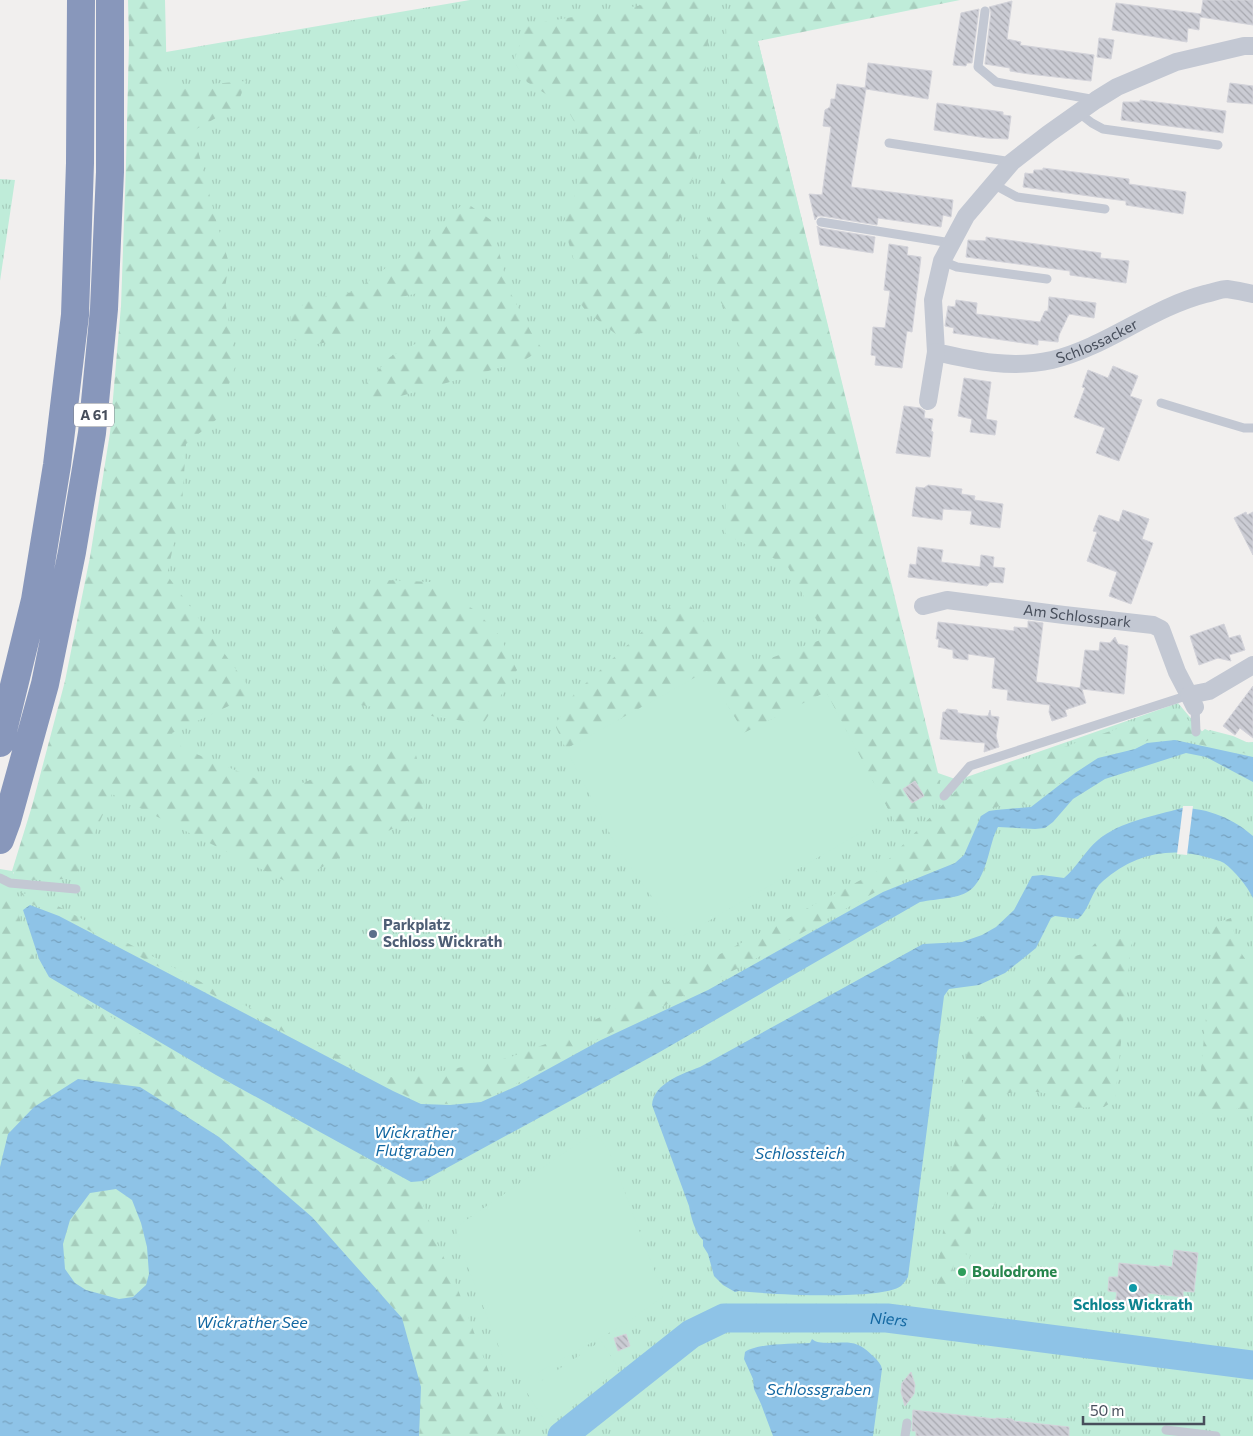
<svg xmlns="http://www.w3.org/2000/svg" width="1253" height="1436" font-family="Commissioner,sans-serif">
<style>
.grass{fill:url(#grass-tufts)}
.forest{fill:url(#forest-firs)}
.pitch{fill:#bfecd9}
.water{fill:url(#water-ripples);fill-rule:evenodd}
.pier{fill:#f1efee}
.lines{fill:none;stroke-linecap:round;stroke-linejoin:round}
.river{stroke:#8ec3e7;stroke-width:29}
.building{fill:url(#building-back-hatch);stroke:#d3d3da}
.lane{stroke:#c3c8d3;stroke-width:9}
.street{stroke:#c3c8d3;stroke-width:18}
.highway{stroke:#8897bb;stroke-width:28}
.service-dot{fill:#5c6f8a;stroke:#fff;stroke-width:2}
.leisure-dot{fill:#2e9e5b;stroke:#fff;stroke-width:2}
.culture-dot{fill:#0f9aa8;stroke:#fff;stroke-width:2}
.labels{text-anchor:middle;stroke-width:4.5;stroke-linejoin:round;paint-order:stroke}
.shield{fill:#fff;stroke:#7e838c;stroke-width:1}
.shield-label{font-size:14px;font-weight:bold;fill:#474e5b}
.street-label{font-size:15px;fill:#474e5b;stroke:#fff}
.service-label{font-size:15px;font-weight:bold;fill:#4e5e75;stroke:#fff;text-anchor:start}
.leisure-label{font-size:15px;font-weight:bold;fill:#27864d;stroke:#fff;text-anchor:start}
.culture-label{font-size:15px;font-weight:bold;fill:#0d838f;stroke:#fff}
.water-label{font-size:16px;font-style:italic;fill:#1368a2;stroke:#fff}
</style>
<defs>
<pattern id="grass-tufts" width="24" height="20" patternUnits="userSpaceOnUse" patternTransform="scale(1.25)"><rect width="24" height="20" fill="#bfecd9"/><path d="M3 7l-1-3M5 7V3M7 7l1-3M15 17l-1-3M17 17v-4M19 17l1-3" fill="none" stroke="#a6ccbc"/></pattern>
<pattern id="forest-firs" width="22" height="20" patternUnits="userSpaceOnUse" patternTransform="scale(1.25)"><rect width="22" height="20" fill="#bfecd9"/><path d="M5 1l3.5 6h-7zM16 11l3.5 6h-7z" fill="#a6ccbc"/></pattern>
<pattern id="water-ripples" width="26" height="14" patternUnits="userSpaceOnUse" patternTransform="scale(1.25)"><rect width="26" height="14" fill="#8ec3e7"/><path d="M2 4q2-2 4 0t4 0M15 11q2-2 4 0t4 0" fill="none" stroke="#76a1be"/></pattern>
<pattern id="building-back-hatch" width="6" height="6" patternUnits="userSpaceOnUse" patternTransform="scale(1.25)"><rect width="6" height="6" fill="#cbccd4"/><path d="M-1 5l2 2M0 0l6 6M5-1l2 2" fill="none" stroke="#a7a8af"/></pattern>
</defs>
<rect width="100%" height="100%" fill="#f1efee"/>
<!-- grass -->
<path class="grass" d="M 470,0 L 760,0 L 758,41 L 938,773 L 958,780 L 1178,703 L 1205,735 L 1210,730 L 1233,736 L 1253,745 L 1253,1436 L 0,1436 L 0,916 L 73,683 L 129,367 L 142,111 L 166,52 Z
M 0,179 L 15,180 L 0,281 Z"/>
<!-- forest -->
<path class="forest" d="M 128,0 L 165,0 L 167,88 L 246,81 L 237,106 L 193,131 L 216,220 L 229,263 L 224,294 L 236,364 L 217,419 L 186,444 L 182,506 L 167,575 L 254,694 L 172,733 L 182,748 L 283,790 L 393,750 L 416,755 L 427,797 L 425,811 L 291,884 L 112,794 L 77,873 L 67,879 L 30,880 L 13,872 C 13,910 28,946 44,980 L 412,1184 L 421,1199 L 437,1243 L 454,1279 L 513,1436 L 419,1436 L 420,1427 L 402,1318 L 312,1217 L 219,1137 L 8,1134 L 0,1167 L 0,869 L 12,871 L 32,806 L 65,681 L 90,557 L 110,433 L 121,306 L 126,164 L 129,42 Z
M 672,0 L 712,0 L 697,158 L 685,211 L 667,239 L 672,302 L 660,332 L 617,335 L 586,311 L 577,299 L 578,274 L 563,224 L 578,187 L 580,132 L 566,107 L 527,82 L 514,61 L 526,25 Z
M 743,0 L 960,0 L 758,41 L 942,793 L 900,832 L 826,692 L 744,733 L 707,671 L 566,749 L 555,725 L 574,694 L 681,596 L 746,667 L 826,638 L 787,565 L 725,534 L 727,470 L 738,455 L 738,331 L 695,259 L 731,153 L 726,27 Z
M 465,202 L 491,220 L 508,288 L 531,332 L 542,349 L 523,361 L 387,400 L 373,397 L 366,384 L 390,357 L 442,330 L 446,321 L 445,313 L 418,293 L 381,302 L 352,338 L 311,345 L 291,339 L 291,313 L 313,298 L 354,292 L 431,234 Z
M 385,580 L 431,582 L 476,611 L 499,635 L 517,670 L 483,724 L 341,702 L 321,660 L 340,617 Z
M 1178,708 L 1193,726 L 1191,741 L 1177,737 L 1149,740 L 1134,747 L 1098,754 L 1032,804 L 1000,806 L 982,811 L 961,853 L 940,866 L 881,889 L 746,964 L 593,1042 L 585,1025 L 876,872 L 967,780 Z
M 1205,729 L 1236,743 L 1253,742 L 1253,755 L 1197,744 L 1200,733 Z
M 20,892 L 54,904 L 374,1074 L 402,1079 L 508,1058 L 567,1036 L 576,1052 L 528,1078 L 481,1101 L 451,1104 L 422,1103 L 399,1092 L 60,915 L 29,903 Z
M 1231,918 C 1235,935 1237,955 1253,966 L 1253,1116 L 1238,1108 L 1221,1118 L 1200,1113 L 1197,1108 L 1213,948 L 1211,936 L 1206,926 Z
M 1134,938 L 1131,946 L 1115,1100 L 1104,1107 L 1065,1108 L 1054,1104 L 1049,1094 C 1028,1090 996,1087 987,1112 C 984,1119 984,1128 983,1135 C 992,1147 1004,1148 1011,1161 L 1007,1169 L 994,1176 L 985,1172 L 984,1185 L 998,1196 L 992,1211 L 975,1210 L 967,1251 L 956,1250 L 949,1293 L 935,1291 L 971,1021 L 1023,1001 L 1044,985 L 1068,958 L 1086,953 L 1099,939 Z
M 116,1189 L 132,1200 L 141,1223 L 147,1247 L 149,1274 L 146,1285 L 133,1297 L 119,1299 L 86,1290 L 75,1283 L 65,1269 L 63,1244 L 70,1220 L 90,1193 Z"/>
<!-- pitch -->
<path class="pitch" d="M 707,671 L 744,733 L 826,692 L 891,815 L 681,937 L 619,851 L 566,749 Z
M 593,1135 L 600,1138 L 610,1153 L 664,1296 L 625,1324 L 530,1377 C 511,1379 510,1371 502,1355 L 457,1239 L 456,1227 L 574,1146 Z
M 960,1253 L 970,1255 L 965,1291 L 955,1289 Z
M 601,1341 L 619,1369 L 548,1426 L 526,1391 Z"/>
<!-- water -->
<path class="water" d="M 1175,740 L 1253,757 L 1253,782 L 1206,757 L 1186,753 L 1105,779 L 1073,799 L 1053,822 L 1045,828 L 1035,829 L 998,827 C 993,836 991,847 988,857 C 975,902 960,895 920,902 L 658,1053 L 423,1181 L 411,1182 L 216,1075 L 49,977 L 39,959 L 23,910 L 30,905 L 59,916 L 393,1091 L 421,1104 L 450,1105 L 481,1102 L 519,1085 L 601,1040 L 708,990 L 883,892 L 955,863 L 964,855 L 981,816 L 989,811 L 996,810 L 1031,807 L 1075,773 L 1098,758 L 1135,749 L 1147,743 Z
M 1182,808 C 1208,808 1234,819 1253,836 L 1253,898 C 1247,886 1235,871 1224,863 C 1219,860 1212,859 1206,857 C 1169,846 1132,855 1103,881 C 1091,891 1090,909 1078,919 L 1055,916 L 1051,918 L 1036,948 L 1005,973 L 979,985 L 949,989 L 944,996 L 908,1277 C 906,1280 903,1284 901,1286 C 880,1301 767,1294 739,1291 L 735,1292 L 723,1285 L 714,1276 L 708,1254 L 703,1246 L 703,1240 C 695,1233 691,1217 689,1206 L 652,1105 C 654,1083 682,1074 700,1067 L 923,944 L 962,942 L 982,935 L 996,927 L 1014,910 L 1032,876 L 1042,875 L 1064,878 C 1077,867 1085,851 1098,840 C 1121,821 1154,816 1182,808 Z
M 78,1079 L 140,1087 L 219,1137 L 312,1217 L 402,1318 L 421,1387 L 419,1436 L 0,1436 L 0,1167 L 8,1134 L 34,1107 ZM 116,1189 L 132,1200 L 141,1223 L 147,1247 L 149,1274 L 146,1285 L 133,1297 L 119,1299 L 86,1290 L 75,1283 L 65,1269 L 63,1244 L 70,1220 L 90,1193 Z
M 812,1339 C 819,1346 841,1341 851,1343 C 860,1344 867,1350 874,1357 C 878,1361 881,1364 882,1369 L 873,1436 L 773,1436 L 761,1404 L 754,1389 L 753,1379 L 744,1359 L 745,1352 C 758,1343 793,1344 810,1343 Z"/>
<!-- pier -->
<path class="pier" d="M 1183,806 L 1193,806 L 1187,855 L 1177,854 Z"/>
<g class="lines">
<!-- river -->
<path class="river" id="s1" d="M 562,1436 L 691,1334 L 724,1318 L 887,1318 L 1253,1365"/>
</g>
<!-- building -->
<path class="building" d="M 1203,0 L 1253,0 L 1253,25 L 1200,17 L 1199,30 L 1188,28 L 1187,42 L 1112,30 L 1116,3 L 1201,14 Z
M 1012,1 L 1007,39 L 1021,42 L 1020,45 L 1094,55 L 1091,81 L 1029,74 L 1010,71 L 1010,68 L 985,64 L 991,12 L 989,7 Z
M 979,9 L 972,63 L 967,63 L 966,66 L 953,65 L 961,13 Z
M 1099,38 L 1114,40 L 1111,59 L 1097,57 Z
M 868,63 L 932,71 L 928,99 L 866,89 L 851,187 L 953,200 L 951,217 L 943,215 L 941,227 L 878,218 L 877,225 L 822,216 L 818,216 L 815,220 L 809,194 L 822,195 L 831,127 L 823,126 L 825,110 L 830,107 L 831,99 L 835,99 L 837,84 L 865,88 Z
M 1230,83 L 1253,86 L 1253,104 L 1227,102 Z
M 1140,100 L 1226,111 L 1223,133 L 1121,120 L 1123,102 L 1140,102 Z
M 937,103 L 1003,112 L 1003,115 L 1011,116 L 1008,139 L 987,138 L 934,130 Z
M 1043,168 L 1129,179 L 1129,184 L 1186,192 L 1183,214 L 1126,205 L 1126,201 L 1023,187 L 1025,173 L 1033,174 L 1034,170 L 1043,170 Z
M 817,226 L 820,228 L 875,237 L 873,253 L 820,245 Z
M 986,237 L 1101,253 L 1100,258 L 1129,261 L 1126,283 L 1070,275 L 1070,271 L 966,257 L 968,240 L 986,241 Z
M 889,244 L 908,247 L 907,255 L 921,257 L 912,332 L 907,331 L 902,368 L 875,365 L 876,356 L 871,355 L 873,327 L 885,328 L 890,291 L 884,290 Z
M 1049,297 L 1096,303 L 1094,318 L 1069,314 L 1059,335 L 1058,342 L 1038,340 L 1038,345 L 953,333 L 954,328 L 945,326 L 948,306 L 955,307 L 956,300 L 977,303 L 976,314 L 1040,322 L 1045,311 L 1048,311 Z
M 1113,366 L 1138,376 L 1130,396 L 1142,400 L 1119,461 L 1096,453 L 1105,428 L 1074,417 L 1085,388 L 1082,387 L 1088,370 L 1108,378 Z
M 964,378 L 991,382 L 986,419 L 997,421 L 995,435 L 970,432 L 972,419 L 958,416 Z
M 904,406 L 920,408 L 925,411 L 924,418 L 933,419 L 931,431 L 933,432 L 930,457 L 896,453 Z
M 928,485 L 962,489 L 961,494 L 975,496 L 974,500 L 1003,504 L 1000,528 L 970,524 L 972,511 L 943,509 L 942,520 L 912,516 L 916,487 L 924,488 Z
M 1123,510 L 1149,519 L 1142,539 L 1153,543 L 1131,604 L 1109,596 L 1117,572 L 1087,561 L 1097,532 L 1093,531 L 1099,515 L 1119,522 Z
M 1246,512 L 1247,515 L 1253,512 L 1253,555 L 1234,518 Z
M 918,547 L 943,550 L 941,562 L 980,567 L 981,555 L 994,557 L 993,567 L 1005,568 L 1003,583 L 990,582 L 987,586 L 908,577 L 910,564 L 916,565 Z
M 1028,621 L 1043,623 L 1036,682 L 1080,688 L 1085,650 L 1099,651 L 1100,642 L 1110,643 L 1115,637 L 1118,644 L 1128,646 L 1124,694 L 1082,689 L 1086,703 L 1065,710 L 1067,716 L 1052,721 L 1049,712 L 1050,705 L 1007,700 L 1008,690 L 992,688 L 995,658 L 968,654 L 968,660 L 953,658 L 953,650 L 938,647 L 939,639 L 936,639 L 938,622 L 1014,631 L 1014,627 L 1028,628 Z
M 1224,624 L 1229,638 L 1240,635 L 1245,650 L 1229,655 L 1231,661 L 1218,658 L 1199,665 L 1190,636 Z
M 1253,686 L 1253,738 L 1240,728 L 1235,735 L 1223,726 Z
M 947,709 L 957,710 L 958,713 L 981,716 L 988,716 L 990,710 L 991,716 L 999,717 L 996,736 L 999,747 L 984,752 L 985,743 L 940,739 L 943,712 L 945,712 Z
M 915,781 L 924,796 L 912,803 L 903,789 Z
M 1174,1250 L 1198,1253 L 1194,1292 L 1183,1291 L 1183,1297 L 1148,1293 L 1146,1307 L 1115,1304 L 1117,1292 L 1108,1291 L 1109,1277 L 1118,1277 L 1119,1263 L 1159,1267 L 1160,1265 L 1172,1267 Z
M 626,1334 L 630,1346 L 618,1351 L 614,1338 Z
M 911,1372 L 915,1385 L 914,1394 L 905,1406 L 901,1392 L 902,1383 Z
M 913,1410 L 995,1419 L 996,1418 L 1012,1419 L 1014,1421 L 1069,1427 L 1069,1436 L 916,1436 L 916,1431 L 912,1431 Z"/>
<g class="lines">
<!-- lane -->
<path class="lane" d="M 985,11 L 978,67 L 996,82 L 1096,100
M 1079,113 L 1092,123 L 1103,129 L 1218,145
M 889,143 L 1012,162
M 993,184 L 1017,197 L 1105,209
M 821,222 L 951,243
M 942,261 L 957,267 L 1047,279
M 1161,403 L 1244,428 L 1253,428
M 1195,707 L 1196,732
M 944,796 L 970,766 L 1189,695
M 0,878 L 10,883 L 76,889
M 1166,1430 L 1216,1436
M 905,1436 L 907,1423"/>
<!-- street -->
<g class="street">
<path id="s2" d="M 1253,46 L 1244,46 L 1176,62 L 1117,87 L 1096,100 L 1048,134 L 1012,162 L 966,216 L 942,261 L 933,300 L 936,352 C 974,361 1012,369 1052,360 C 1106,347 1151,308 1205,294 C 1212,293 1220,289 1227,289 C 1235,290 1245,292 1253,294"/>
<path d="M 928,401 L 936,352"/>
<path id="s3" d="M 923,606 L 947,600 L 1064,615 L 1153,625 L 1161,629 L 1177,672 L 1189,695"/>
<path d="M 1195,707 L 1189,695 L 1209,691 L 1253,665"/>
</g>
<!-- highway -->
<path class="highway" d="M 0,743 L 35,600 L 57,465 L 75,315 L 80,163 L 81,0
M 0,840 L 7,821 L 45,684 L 72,552 L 92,433 L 104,309 L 110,172 L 110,0"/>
</g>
<!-- markers -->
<circle class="service-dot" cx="373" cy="934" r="5"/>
<circle class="leisure-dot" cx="962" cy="1272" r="5"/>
<circle class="culture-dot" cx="1133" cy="1288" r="5"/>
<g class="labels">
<!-- shield labels -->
<rect class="shield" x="74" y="403.5" width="40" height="23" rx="4"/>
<g class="shield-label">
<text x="94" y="420">A 61</text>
</g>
<!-- street labels -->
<g class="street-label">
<text dy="5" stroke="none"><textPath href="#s2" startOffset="652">Schlossacker</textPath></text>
<text dy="5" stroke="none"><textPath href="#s3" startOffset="156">Am Schlosspark</textPath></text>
</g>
<!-- service labels -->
<g class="service-label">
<text x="383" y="930">Parkplatz<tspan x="383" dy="17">Schloss Wickrath</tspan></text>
</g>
<!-- leisure labels -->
<g class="leisure-label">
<text x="972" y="1277">Boulodrome</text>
</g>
<!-- culture labels -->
<g class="culture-label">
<text x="1133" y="1310">Schloss Wickrath</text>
</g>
<!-- water labels -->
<g class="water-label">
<text x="415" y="1138">Wickrather<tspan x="415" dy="18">Flutgraben</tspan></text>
<text x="800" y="1159">Schlossteich</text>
<text dy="6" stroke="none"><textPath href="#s1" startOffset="366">Niers</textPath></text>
<text x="252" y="1328">Wickrather See</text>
<text x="819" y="1395">Schlossgraben</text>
</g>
</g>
<!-- scale -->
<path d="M1083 1416v8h121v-8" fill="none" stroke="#474e5b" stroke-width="2.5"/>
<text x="1090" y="1416" font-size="15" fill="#474e5b" stroke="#ffffff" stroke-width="4" paint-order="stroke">50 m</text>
</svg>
